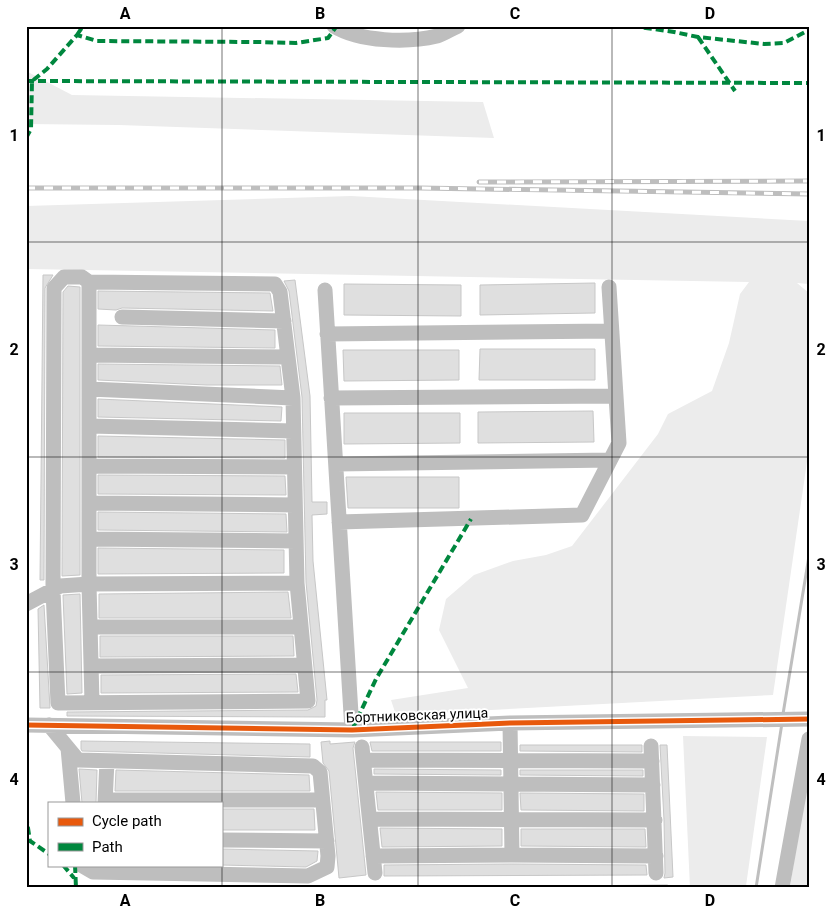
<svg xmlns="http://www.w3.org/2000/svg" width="835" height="914" font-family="Roboto,sans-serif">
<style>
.green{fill:#ececec}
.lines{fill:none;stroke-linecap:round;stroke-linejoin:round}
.stream{stroke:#bfbfbf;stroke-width:3}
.building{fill:#dfdfdf;stroke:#c7c7c7}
.minor{stroke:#bebebe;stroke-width:15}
.rail-casing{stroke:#bebebe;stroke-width:5}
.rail{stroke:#fff;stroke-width:3;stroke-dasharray:9;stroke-linecap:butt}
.quiet{stroke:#00873e;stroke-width:4;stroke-dasharray:8 4;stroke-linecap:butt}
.cycleway-casing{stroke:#fff;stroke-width:8}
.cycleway{stroke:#e8590c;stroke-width:5}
.grid{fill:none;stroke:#000;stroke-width:1;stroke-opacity:0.55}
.labels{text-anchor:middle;stroke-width:4;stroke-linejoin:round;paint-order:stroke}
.street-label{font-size:14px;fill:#000;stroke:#fff}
.neatline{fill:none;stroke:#000;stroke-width:2}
.grid-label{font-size:16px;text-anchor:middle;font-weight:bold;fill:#000}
</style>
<rect width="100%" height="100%" fill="#fff"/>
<!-- green -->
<path class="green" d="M 26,71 L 72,95 L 483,102 L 494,138 L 119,125 L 26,124 Z
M 351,196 L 809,221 L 809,284 L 797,283 L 809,293 L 809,448 L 773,695 L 396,715 L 391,700 L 468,688 L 439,630 L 446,599 L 474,575 L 513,561 L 546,555 L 572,546 L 658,434 L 668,414 L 712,391 L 729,343 L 740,294 L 749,282 L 28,269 L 26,265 L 26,206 Z
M 683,736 L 767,737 L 746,886 L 690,888 Z
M 809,761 L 809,888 L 790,888 Z"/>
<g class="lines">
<!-- stream -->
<path class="stream" d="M 783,714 L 809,556
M 462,888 L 667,886 L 670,888
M 694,888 L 708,888
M 756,888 L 782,723"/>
</g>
<!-- building -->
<path class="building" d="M 43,275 L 53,275 L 45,288 L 44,580 L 40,580 Z
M 295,280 L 310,396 L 312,502 L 327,502 L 327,514 L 312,515 L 313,561 L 327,700 L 325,700 L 325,717 L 67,716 L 67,712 L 308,710 L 316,706 L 317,700 L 306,582 L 302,397 L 289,291 L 284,281 Z
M 595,283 L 595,313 L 480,315 L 480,285 Z
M 344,284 L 461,285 L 461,316 L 344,315 Z
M 68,286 L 80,287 L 80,575 L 62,576 L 63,292 Z
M 98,291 L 270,293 L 273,311 L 122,308 L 116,310 L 98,309 Z
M 98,325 L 275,330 L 275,348 L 98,346 Z
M 480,349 L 595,349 L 595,380 L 479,380 Z
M 343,350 L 459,350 L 459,380 L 344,381 Z
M 98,364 L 280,366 L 282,385 L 207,385 L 98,380 Z
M 98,399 L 282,407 L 281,421 L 98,417 Z
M 593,411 L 594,442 L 478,443 L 478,412 Z
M 344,413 L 460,413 L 460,443 L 344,444 Z
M 98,436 L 285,440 L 285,458 L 98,457 Z
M 98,475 L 285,476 L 286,495 L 98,494 Z
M 346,477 L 459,477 L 459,508 L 348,508 Z
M 98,512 L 286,514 L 287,532 L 98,530 Z
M 98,548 L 284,550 L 284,573 L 98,574 Z
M 288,592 L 291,618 L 99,618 L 99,594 Z
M 80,594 L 82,693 L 67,694 L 63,595 Z
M 44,605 L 50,708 L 40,708 L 38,609 Z
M 100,636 L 293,636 L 294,656 L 100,657 Z
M 296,674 L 298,692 L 101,693 L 101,675 Z
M 81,741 L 310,744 L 310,757 L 82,751 L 81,749 Z
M 330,741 L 330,744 L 355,742 L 353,748 L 366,875 L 339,878 L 329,771 L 323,763 L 321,742 Z
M 370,742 L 501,742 L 501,751 L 372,751 Z
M 520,745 L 642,745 L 642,752 L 520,751 Z
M 660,745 L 667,745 L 673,877 L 664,878 L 665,873 L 664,820 Z
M 79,769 L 97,770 L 96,803 L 82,803 Z
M 374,769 L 501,770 L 501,775 L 374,774 Z
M 116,770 L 309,775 L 310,791 L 115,791 Z
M 520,770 L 643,770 L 643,776 L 520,775 Z
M 376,792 L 502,793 L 502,810 L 378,810 Z
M 520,793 L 644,794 L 644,811 L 521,810 Z
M 221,809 L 314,809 L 315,830 L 221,830 Z
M 380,828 L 502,829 L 502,846 L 382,847 Z
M 521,829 L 645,829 L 646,847 L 521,846 Z
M 221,849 L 318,851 L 317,861 L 306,867 L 221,865 Z
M 512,864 L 646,865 L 647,875 L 384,876 L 384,865 Z"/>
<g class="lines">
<!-- minor -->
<path class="minor" d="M 334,26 C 360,42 408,43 437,36 C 444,34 451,29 458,26
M 89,282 L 82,277 L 64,277 L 54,288 L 53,590 L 58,703 L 308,701 L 297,583 L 293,398 L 280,292 L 275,284 L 89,282 L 89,584 L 92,703
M 325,290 L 352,730
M 122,317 L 284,321
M 327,334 L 612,331
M 89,355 L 288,357
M 89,389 L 293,398
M 331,398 L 616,396
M 89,426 L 293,431
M 336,464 L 610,460
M 89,466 L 294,467
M 89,503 L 295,505
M 339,522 L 582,515 L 619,443 L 609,287
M 89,539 L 296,541
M 26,604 L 60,586 L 89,584 L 297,583
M 90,627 L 301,627
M 91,666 L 304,665
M 510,723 L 512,855 L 656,856
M 26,725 L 352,730 L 510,723 L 809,719
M 49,725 L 78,760 L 313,766 L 320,772 L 328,856 L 327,867 L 308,876 L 93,872 L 81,865
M 651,746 L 656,873
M 362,747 L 375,873
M 68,748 L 73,803
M 364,760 L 652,761
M 366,783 L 653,785
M 105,800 L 322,800
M 105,803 L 107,761
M 370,819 L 655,820
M 221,840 L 327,841
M 373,856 L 512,855
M 782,888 L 809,739"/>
<!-- rail casing -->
<g class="rail-casing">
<path id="rail" d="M 479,182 L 809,181
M 26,188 L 420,188 L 809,194"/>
</g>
<!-- rail -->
<use href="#rail" class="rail"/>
<!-- quiet -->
<path class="quiet" d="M 632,26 L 674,32 L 698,37 L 764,44 L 784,43 L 809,30
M 77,35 L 83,26
M 698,37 L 735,91
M 26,81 L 809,83
M 26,138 L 31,129 L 32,81 L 47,69 L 77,35 L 97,41 L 257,42 L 296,43 L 328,38 L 336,27
M 352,730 L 376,679 L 471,519
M 26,815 L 30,841 L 49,854
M 63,865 L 74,878
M 75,865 L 76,888"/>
<!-- cycleway casing -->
<g class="cycleway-casing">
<path id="cycleway" d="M 26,725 L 352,730 L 510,723 L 809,719"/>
</g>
<!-- cycleway -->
<use href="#cycleway" class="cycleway"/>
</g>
<!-- grid -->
<path class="grid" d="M 222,26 L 222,888M 418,26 L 418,888M 612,26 L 612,888M 26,242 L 809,242M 26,457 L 809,457M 26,672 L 809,672"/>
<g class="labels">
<!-- street labels -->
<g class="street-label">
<text transform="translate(417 715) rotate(-2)" y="5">Бортниковская улица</text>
</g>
</g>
<!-- border -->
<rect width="835" height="914" fill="none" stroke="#ffffff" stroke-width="55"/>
<!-- legend -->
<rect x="48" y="802" width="175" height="65" fill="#ffffff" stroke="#999999"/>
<rect x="58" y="818" width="25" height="8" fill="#e8590c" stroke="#999999"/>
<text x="92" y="826" font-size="15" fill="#000000">Cycle path</text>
<rect x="58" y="843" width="25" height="8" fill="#00873e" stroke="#999999"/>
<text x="92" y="852" font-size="15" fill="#000000">Path</text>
<rect x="28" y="28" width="780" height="858" class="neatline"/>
<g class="grid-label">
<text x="125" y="19">A</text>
<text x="320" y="19">B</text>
<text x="515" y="19">C</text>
<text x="710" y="19">D</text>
<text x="14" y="141">1</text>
<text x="821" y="141">1</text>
<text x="14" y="355">2</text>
<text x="821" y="355">2</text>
<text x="14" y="570">3</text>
<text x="821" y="570">3</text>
<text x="14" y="785">4</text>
<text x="821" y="785">4</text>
<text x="125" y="906">A</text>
<text x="320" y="906">B</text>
<text x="515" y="906">C</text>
<text x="710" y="906">D</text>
</g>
</svg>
